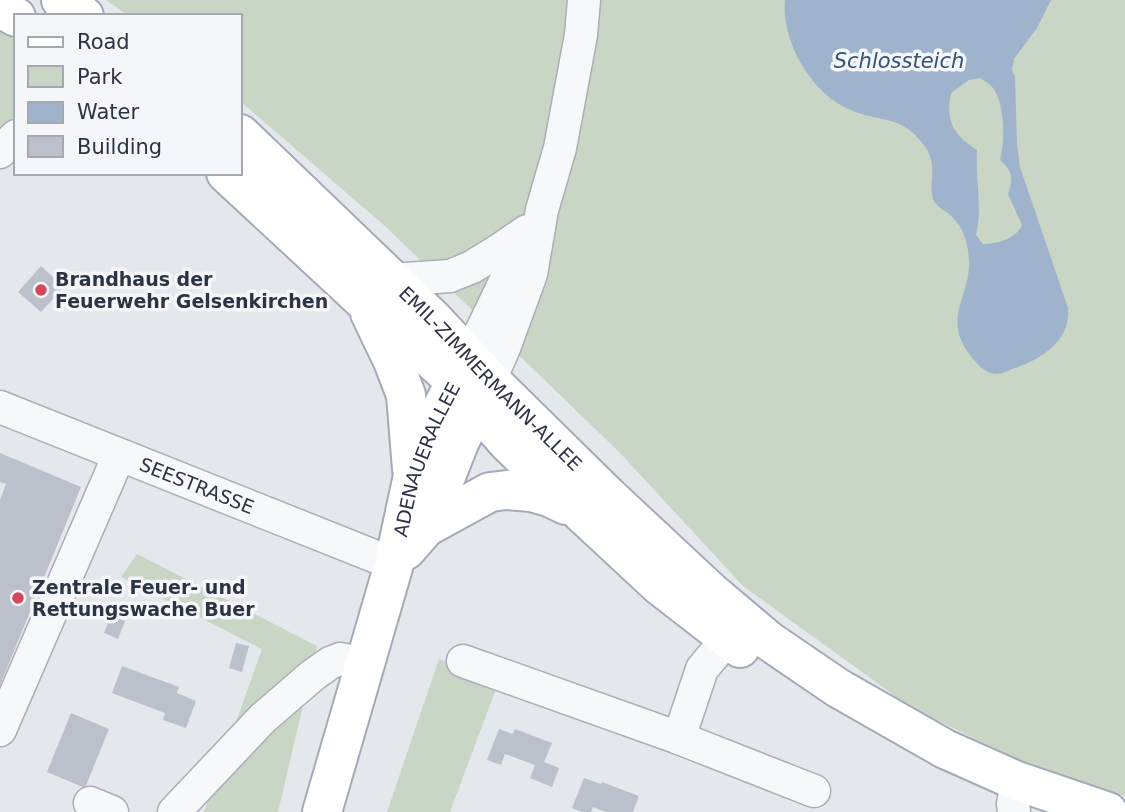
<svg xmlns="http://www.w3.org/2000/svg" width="1125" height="812" font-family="'DejaVu Sans',sans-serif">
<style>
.green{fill:#c9d6c5}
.water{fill:#9fb4cc;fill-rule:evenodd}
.building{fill:#bbc0ca}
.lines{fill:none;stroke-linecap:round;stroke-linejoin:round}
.minor-casing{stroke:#a9aeb7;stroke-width:35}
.major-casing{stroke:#a3abb8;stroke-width:42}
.minor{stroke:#f7f8fa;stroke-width:32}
.major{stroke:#fff;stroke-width:38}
.poi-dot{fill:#d1495b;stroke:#f4f6f9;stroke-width:2.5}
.labels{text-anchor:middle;stroke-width:7;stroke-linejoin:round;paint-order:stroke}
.poi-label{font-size:19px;font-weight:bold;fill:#2b3445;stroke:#f4f6f9;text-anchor:start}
.street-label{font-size:19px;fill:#2b3445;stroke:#f4f6f9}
.water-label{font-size:21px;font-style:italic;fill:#34527a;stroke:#f4f6f9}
</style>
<rect width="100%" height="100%" fill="#e4e7ec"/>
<!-- green -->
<path class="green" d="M 106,0 L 1125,0 L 1125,796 L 1099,789 L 1014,758 L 909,706 L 743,586 L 620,453 L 386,227 L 240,101 L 240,16 L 129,16 Z
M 0,31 L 16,39 L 16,132 L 0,148 Z
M 137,554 L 317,646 L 278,812 L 204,812 L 262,649 L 121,577 Z
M 439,659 L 499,681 L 450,812 L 387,812 Z"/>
<!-- water -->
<path class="water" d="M 785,0 L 1051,0 L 1037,28 L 1014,59 L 1012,70 L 1015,77 L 1017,143 L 1020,167 L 1068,308 C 1071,342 1040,360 1012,369 C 1008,371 1001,374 997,374 C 983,374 972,358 965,348 C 945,315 971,293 969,261 C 968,241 963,226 949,214 C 943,209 936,207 933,199 C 928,184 938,166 926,148 C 902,113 882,124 848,109 C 810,92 781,40 785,0 ZM 980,78 C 985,81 990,84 993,88 C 1005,104 1005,141 1000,160 C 1013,171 1013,179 1008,194 L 1022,225 C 1016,239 998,244 983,244 L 976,235 C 983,207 975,179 977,150 C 954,135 945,122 951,93 L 969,80 Z"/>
<!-- building -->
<path class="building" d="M 41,266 L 64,287 L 41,312 L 18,292 Z
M 0,453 L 81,487 L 0,685 L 0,500 L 6,484 L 0,482 Z
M 111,615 L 125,621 L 118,639 L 104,633 Z
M 236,643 L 249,646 L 242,672 L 229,668 Z
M 122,666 L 179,687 L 177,693 L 196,701 L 186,728 L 163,720 L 165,713 L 112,693 Z
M 71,713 L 109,729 L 85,788 L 47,772 Z
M 499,729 L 513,734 L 515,729 L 552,743 L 544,762 L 559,768 L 552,787 L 530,778 L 535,765 L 505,754 L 501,765 L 487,760 Z
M 584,778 L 601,784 L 602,782 L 639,796 L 633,812 L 606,812 L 593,807 L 591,812 L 582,812 L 572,808 Z"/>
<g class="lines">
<!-- minor casing -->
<g class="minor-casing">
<g id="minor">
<path d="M 0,152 L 16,136"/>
<path d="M 391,280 L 450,276 L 472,267 L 498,251 L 527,231"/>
<path d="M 468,357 C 489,318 506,277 527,238"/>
<path d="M 490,380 L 504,348 L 531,274 L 542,210 L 560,148 L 581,35 L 584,0"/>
<path id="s1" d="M 0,407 L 394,564"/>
<path d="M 463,661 L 679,738 L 814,791"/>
<path d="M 0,730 L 119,455"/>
<path d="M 679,738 L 702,669 L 742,621"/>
<path d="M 90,803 L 112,812"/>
<path d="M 174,812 L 263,718 L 313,675 L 330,663 L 340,659 L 364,663"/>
<path d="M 1014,812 L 1013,804 L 1017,781"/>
</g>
</g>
<!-- major casing -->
<g class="major-casing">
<g id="major">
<path d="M 61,0 L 84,16"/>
<path d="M 0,8 L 16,17"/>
<path id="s2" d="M 240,134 L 434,320 L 490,380 L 608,496 L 711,592 L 769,641 L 838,688 L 945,749 L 1017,781 L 1108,812"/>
<path d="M 226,173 L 364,301 L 406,336 L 447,374 L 508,443 L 545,479 L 660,586 L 740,648"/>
<path d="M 370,313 L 393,361 L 406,395 L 412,469"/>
<path d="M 426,527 L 490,492 L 507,490 L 531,492 L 549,497 L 566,505"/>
<path d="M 406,550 L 426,527 L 459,443 L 486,388"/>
<path id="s3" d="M 322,812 L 394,564 L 412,480 L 436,419 L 466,362"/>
</g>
</g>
<!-- minor -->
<use href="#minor" class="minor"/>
<!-- major -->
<use href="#major" class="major"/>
</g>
<!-- markers -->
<g class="poi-dot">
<circle cx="41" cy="290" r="7"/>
<circle cx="18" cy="598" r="7"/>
</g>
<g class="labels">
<!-- poi labels -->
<g class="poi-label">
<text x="55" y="286">Brandhaus der<tspan x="55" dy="22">Feuerwehr Gelsenkirchen</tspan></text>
<text x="32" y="594">Zentrale Feuer- und<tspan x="32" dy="22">Rettungswache Buer</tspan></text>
</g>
<!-- street labels -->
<g class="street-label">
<text dy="7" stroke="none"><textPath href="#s2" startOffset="350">EMIL-ZIMMERMANN-ALLEE</textPath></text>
<text dy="7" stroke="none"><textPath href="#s3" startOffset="368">ADENAUERALLEE</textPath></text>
<text dy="7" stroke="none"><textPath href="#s1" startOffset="212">SEESTRASSE</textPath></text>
</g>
<!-- water labels -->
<g class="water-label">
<text x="899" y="68">Schlossteich</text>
</g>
</g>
<!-- legend -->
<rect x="14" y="14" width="228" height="161" fill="#f4f6f9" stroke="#a4a8b1" stroke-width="2"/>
<rect x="28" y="37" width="35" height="10" fill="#ffffff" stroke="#a4a8b1" stroke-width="2"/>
<text x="77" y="49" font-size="21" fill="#2b3445">Road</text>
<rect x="28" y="66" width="35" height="21" fill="#c9d6c5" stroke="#a4a8b1" stroke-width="2"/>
<text x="77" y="84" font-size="21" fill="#2b3445">Park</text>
<rect x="28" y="102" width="35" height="21" fill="#9fb4cc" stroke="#a4a8b1" stroke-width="2"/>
<text x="77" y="119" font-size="21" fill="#2b3445">Water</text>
<rect x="28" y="136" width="35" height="21" fill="#bbc0ca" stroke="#a4a8b1" stroke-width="2"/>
<text x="77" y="154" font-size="21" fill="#2b3445">Building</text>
</svg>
